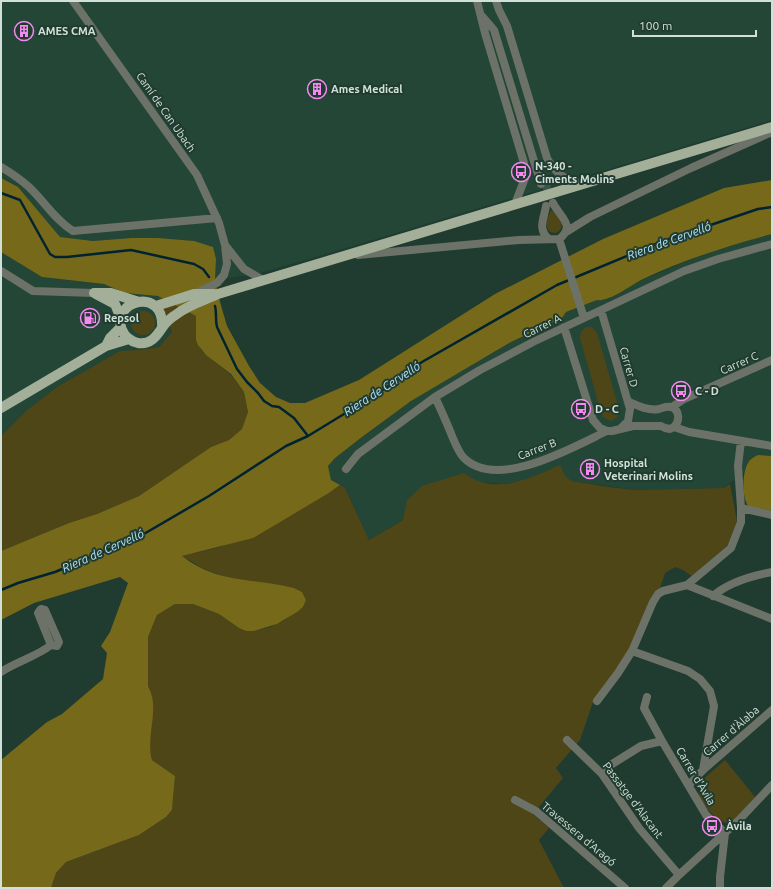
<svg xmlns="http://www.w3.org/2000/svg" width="773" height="889" font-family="Ubuntu,sans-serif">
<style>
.built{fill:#234637}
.green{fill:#4f4618}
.forest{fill:#77691a}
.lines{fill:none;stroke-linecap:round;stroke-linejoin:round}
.stream{stroke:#002332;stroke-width:2.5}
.minor-tunnel{stroke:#3b5448;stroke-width:8;stroke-dasharray:8 4;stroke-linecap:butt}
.minor{stroke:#6c7268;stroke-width:8}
.primary{stroke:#a3af99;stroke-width:10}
.labels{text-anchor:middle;stroke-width:4;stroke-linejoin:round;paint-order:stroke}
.poi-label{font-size:11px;font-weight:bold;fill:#d1e1d9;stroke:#203b2f;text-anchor:start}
.street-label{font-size:11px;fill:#d1e1d9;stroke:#203b2f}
.water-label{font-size:12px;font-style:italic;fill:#b2e2fb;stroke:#203b2f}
</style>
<rect width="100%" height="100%" fill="#203b2f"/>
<!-- built -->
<path class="built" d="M 1,1 L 772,1 L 772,120 L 333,252 L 257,274 L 215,280 L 216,259 L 194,241 L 158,238 L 132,238 L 93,241 L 60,237 L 18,187 L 1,178 Z
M 772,234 L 772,456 L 765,455 L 748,463 L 745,471 L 724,488 L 635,490 L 572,481 L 565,476 L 535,477 L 520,482 L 502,484 L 481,482 L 471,479 L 369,540 L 345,488 L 331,480 L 328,466 L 335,458 L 362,437 L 411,401 L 511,342 L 562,318 L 566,312 L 597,300 L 602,300 L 608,299 L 640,281 L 706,253 Z
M 1,252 L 42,277 L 104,284 L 125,293 L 158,296 L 172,332 L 159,347 L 138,350 L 120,351 L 57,387 L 27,410 L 1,436 Z"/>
<!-- green -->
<path class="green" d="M 551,210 C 558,217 568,226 556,233 L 550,232 C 543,225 548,218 551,210 Z
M 158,296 L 196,316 L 196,340 L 202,351 L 231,375 L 244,392 L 248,412 L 242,429 L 229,440 L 211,447 L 139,496 L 97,514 L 69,523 L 1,551 L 1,436 L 27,410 L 57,387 L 120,351 L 138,350 L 159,347 L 172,332 Z
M131 323a12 12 0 1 1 24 0a12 12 0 1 1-24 0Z
M 586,327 L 592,327 L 597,333 L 619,409 L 617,417 L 611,421 L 604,418 L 601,412 L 580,338 L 581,332 Z
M 560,465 L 565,476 L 572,481 L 609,487 L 635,490 L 724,488 L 730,484 L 737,521 L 728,545 L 692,576 L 683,570 L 675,567 L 665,573 L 660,588 L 631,648 L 593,702 L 580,740 L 556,768 L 563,778 L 533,814 L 549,828 L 539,840 L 564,888 L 51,888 L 56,873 L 66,862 L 139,835 L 166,817 L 172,810 L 175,776 L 152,760 C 150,752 149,744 150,735 C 151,718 157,702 148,686 L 148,637 L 157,615 L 175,604 L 193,604 L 219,614 L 239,628 L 246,631 L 254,631 L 270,627 L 283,621 L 303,607 L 306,600 L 302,592 L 294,588 L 228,578 L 204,569 L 182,556 L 220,547 L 293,514 L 329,493 L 340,485 L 345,488 L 369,540 L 403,520 L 407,500 L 422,486 L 464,473 C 494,496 529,479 560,465 Z
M 725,760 L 755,797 L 735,819 L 729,823 C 716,822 705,806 698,796 L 701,781 Z"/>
<!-- forest -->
<path class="forest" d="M 1,178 L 18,187 L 60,237 L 93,241 L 132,238 L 158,238 L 194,241 L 213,247 L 216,259 L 215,280 L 220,302 L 227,326 L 249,366 L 260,383 L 276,397 L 290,403 L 305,403 L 359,380 L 495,294 L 603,239 L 724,188 L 772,180 L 772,234 C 727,246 683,260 641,280 C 630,286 609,302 597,300 L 566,312 L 562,318 L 511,342 L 411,401 L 362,437 L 335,458 L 328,466 L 331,480 L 340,485 L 329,493 L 253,538 L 182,556 C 218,584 254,578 294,588 L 302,592 L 306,600 L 303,607 L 297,612 L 277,624 L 254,631 L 246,631 L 239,628 L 219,614 L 193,604 L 175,604 L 157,615 L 148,637 L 148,686 C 161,709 145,734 152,760 L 175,776 L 172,810 L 166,817 L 139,835 L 66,862 L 56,873 L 51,888 L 1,888 L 1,760 L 47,722 L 62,714 L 103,679 L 107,653 L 101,646 L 110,632 L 128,583 L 120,577 L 34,603 L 1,620 L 1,551 L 69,523 L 97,514 L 139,496 L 211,447 L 229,440 L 242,429 L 248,412 L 244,392 L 231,374 L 206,355 L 198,345 L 196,340 L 196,316 L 158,296 L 125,293 L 104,284 L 42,277 L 1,252 Z
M 758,455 L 772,456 L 772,511 L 748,506 C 742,497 742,473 748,463 C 750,459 754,457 758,455 Z"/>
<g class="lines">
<!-- stream -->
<path class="stream" d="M 1,193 L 20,200 L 50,254 L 55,257 L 67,257 L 131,250 L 194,264 L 203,269 L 209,277
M 215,306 C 217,313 215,319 217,327 L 237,369 L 247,382 L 258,393 L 264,401 L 272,406 L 279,407 L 294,418 L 308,436
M 1,590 L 18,583 L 55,572 L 137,538 L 209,496 L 286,446 L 308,436 L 380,392 L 422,362 L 557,285 L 663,241 L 758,209 L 772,207"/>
<!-- minor-tunnel -->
<path class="minor-tunnel" d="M 545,183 L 551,199"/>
<!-- minor -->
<path class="minor" d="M 73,1 L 197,175 L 219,223 L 225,245 L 227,264 L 224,275 L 217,283 L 194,294
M 477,1 L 485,33 L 524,163 L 525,178 L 515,204
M 496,1 L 499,10 L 507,26 L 547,158 C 556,175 565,179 583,184
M 482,16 L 494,30 L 541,184
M 1,167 C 11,173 20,179 29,187 C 44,201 55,220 73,231 L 217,218
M 546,206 C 544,219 537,229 549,239
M 566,232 L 590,217 L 691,168 L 772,132
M 559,239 L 584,318
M 225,245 L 244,269 L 263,280
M 358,255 L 519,240 L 559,239 C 577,226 559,216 553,203
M 1,271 L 33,291 L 94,293
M 601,310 L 630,409 L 628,421 L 621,428
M 564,327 L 593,420 L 600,428 L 607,431
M 435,397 C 441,410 447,423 452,436 C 455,443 458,451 463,457 C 496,492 573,447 607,431 L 612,431 L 633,426 L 661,426 L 665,428 L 670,429 L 674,427 L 689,432 L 772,446
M 629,402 C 638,406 649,411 659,409 C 663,408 666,406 671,407 C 680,410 680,421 674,427
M 672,407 L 684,399 L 772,360
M 346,469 L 358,454 L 435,397 L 480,370 L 533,342 L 684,271 L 718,259 L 772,244
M 741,508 L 772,515
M 687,585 L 772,619
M 713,596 C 729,582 751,576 772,572
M 41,609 L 45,610 L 59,642 L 57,646 L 51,645 L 38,613 Z
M 632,651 L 688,671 L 700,679 L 710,691 L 714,706 L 703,770
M 1,672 C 17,661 36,657 51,645
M 647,697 L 644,708 L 662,741 L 706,815 L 725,833
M 597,701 L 618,673 L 632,651 L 653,602 L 658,594 L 663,591 L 687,585 L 731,548 L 741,522 L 741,508 L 738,466 L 741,441
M 567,740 L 602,774 L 639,828 L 679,875
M 602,774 L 609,766 L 641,746 L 662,741
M 689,785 L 703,770 L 772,710
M 515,800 L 536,811 L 625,888
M 666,888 L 679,875 L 739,820 L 772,785
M 720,888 L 720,877 L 725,833"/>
<!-- primary -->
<path class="primary" d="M 94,293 L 111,293 L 139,302
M 96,294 L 115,304 L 121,319
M 156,306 L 194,294 L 214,294
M 162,328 C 165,286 110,300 122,330 C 125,337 130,341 138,343 C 150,345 156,337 162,328 C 165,323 172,317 177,314 C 188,305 205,300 218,294 L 772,127
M 106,346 L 110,338 L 121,327
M 1,408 L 106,346 L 129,339"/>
</g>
<!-- icons -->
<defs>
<g id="building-ring" transform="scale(1)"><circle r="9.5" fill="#203b2f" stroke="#f589ef" stroke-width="1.5"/><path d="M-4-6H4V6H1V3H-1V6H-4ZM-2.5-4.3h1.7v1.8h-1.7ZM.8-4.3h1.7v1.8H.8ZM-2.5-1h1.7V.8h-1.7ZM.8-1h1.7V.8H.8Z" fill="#f589ef"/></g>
<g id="bus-ring" transform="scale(1)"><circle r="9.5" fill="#203b2f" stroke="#f589ef" stroke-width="1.5"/><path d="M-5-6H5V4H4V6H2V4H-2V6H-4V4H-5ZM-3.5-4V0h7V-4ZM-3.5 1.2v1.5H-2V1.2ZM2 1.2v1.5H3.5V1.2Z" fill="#f589ef"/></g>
<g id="fuel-ring" transform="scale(1)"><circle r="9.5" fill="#203b2f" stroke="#f589ef" stroke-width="1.5"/><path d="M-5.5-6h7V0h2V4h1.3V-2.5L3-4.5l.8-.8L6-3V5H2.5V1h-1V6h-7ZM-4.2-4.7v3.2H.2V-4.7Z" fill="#f589ef"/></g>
</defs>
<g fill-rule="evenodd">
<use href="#building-ring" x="24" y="31"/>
<use href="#building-ring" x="317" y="89"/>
<use href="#bus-ring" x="521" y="172"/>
<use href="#fuel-ring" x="90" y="318"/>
<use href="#bus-ring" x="681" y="391"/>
<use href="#bus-ring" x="581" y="409"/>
<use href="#building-ring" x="590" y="469"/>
<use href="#bus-ring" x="712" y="826"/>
</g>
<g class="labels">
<!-- poi labels -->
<g class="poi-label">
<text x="38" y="35">AMES CMA</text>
<text x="331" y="93">Ames Medical</text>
<text x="535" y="170">N-340 -<tspan x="535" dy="13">Ciments Molins</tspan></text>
<text x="104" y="322">Repsol</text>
<text x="695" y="395">C - D</text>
<text x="595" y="413">D - C</text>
<text x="604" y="467">Hospital<tspan x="604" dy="13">Veterinari Molins</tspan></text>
<text x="726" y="830">Àvila</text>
</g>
<!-- street labels -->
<g class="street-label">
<text transform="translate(166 112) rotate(55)" y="4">Camí de Can Ubach</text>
<text transform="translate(542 326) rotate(-26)" y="4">Carrer A</text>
<text transform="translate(739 363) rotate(-24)" y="4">Carrer C</text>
<text transform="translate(629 367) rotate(74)" y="4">Carrer D</text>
<text transform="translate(537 449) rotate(-21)" y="4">Carrer B</text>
<text transform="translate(731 731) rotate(-41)" y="4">Carrer d'Àlaba</text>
<text transform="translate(696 776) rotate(59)" y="4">Carrer d'Àvila</text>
<text transform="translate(633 800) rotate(53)" y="4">Passatge d'Alacant</text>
<text transform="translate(579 834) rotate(40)" y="4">Travessera d'Aragó</text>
</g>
<!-- water labels -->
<g class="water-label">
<text transform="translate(669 241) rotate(-20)" y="4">Riera de Cervelló</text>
<text transform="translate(382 389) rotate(-33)" y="4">Riera de Cervelló</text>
<text transform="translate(103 551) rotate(-24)" y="4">Riera de Cervelló</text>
</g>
</g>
<!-- border -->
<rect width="773" height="889" fill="none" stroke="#d1e1d9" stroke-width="4"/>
<!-- scale -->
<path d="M633 30v6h123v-6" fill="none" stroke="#d1e1d9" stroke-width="2"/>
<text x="639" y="30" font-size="12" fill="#d1e1d9" stroke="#203b2f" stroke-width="3" paint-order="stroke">100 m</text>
</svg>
